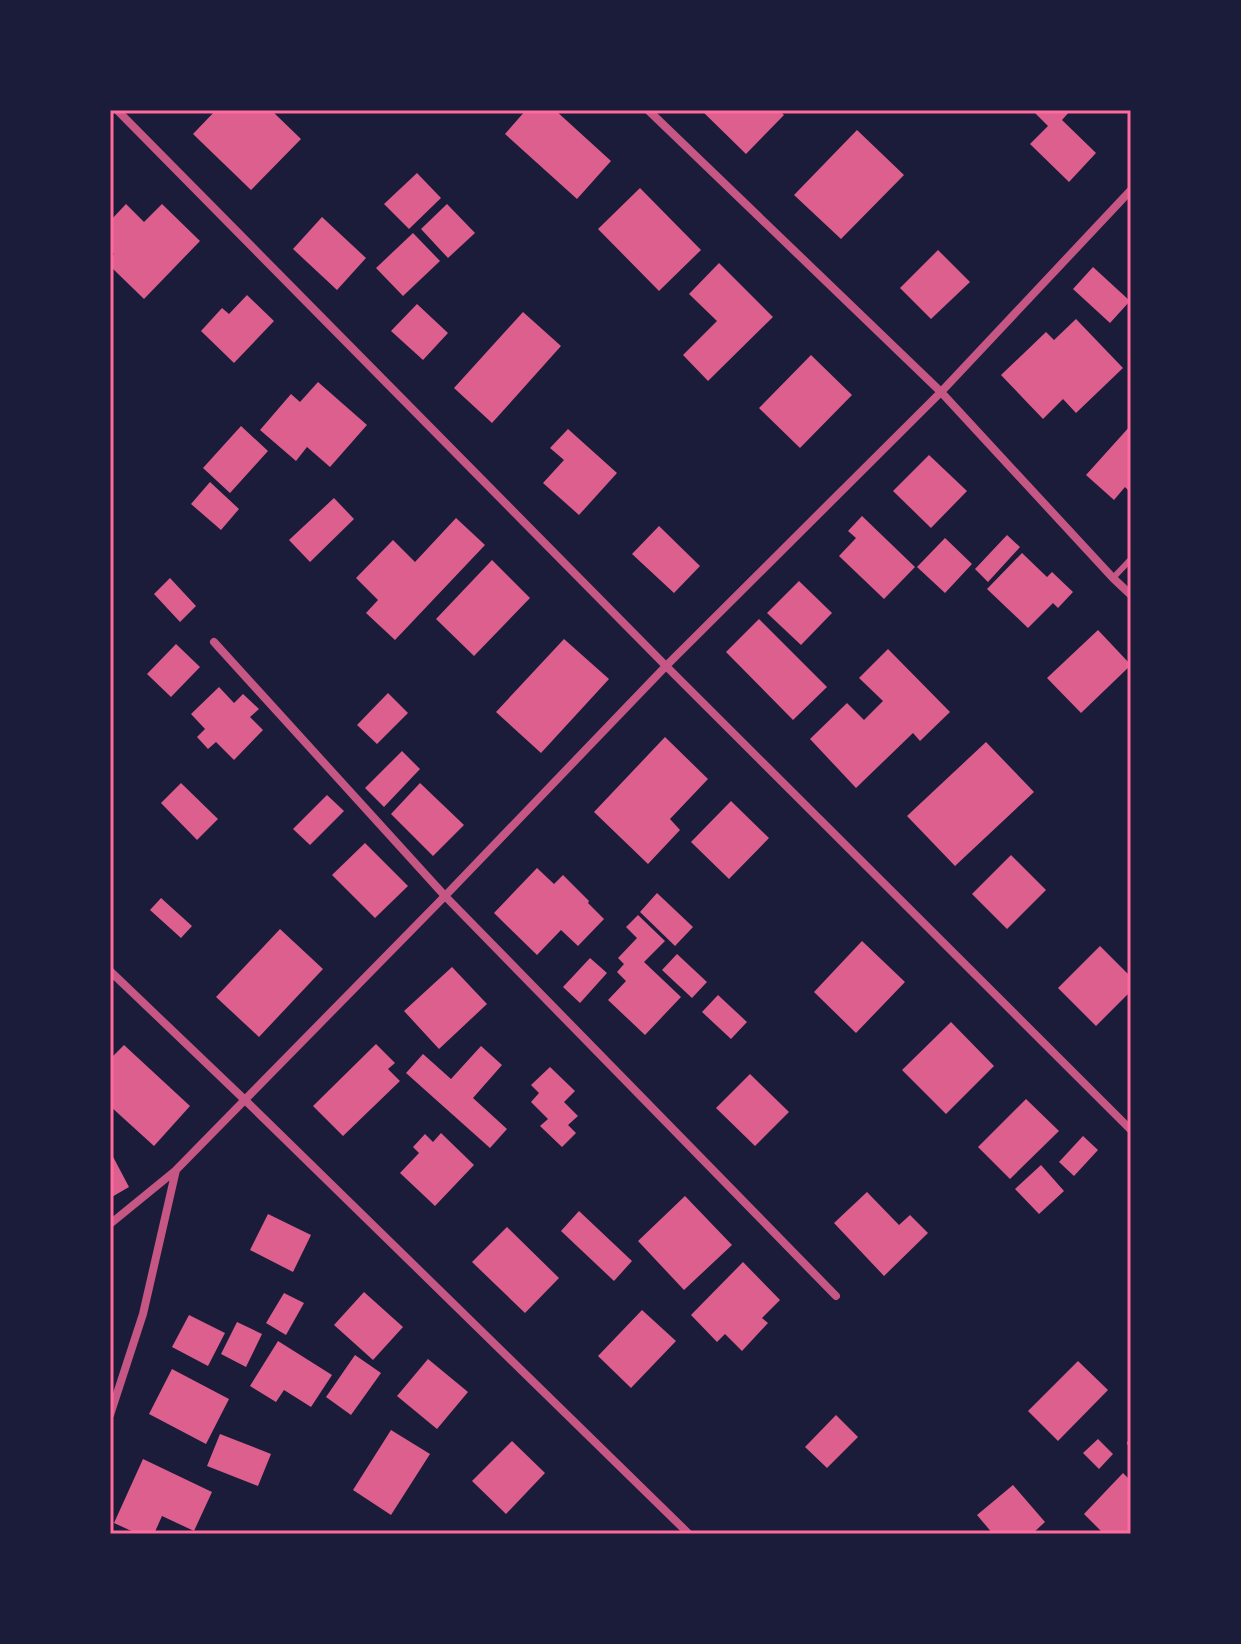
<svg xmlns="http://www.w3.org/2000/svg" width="1241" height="1644" font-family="Arial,sans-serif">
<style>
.building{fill:#dd5f8e}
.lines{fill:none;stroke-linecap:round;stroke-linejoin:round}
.service{stroke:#c65784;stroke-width:6}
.minor{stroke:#c65784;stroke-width:8}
.neatline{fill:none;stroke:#ff6b9d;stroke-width:3}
</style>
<rect width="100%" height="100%" fill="#1b1b3a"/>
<!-- building -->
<path class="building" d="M 216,110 L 271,110 L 301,139 L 251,190 L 193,134 Z
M 526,110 L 555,110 L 611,161 L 577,199 L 505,134 Z
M 701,110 L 779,110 L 784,115 L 746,154 Z
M 1032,110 L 1071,110 L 1062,120 L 1096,153 L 1069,182 L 1030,144 L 1048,126 Z
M 857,130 L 904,175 L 841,239 L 794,195 Z
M 417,173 L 441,198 L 409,229 L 384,204 Z
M 640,188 L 701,250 L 659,291 L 598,229 Z
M 126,204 L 144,222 L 162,204 L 200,241 L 144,299 L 110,266 L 110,258 L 114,254 L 110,250 L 110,221 Z
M 447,204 L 475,233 L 448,258 L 421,229 Z
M 322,217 L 366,258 L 337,290 L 293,249 Z
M 413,233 L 440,261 L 403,296 L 376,268 Z
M 938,250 L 970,282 L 931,319 L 900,288 Z
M 719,263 L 773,317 L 708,381 L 683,355 L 717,321 L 689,294 Z
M 1093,267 L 1130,301 L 1110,323 L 1073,289 Z
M 247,295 L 274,321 L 234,363 L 201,331 L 222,308 L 229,314 Z
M 417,304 L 448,333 L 423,360 L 391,331 Z
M 523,312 L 561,346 L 492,423 L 454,388 Z
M 1076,319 L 1123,368 L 1076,413 L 1063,399 L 1043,419 L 1001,375 L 1046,332 L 1054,340 Z
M 811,355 L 852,395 L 800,448 L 759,408 Z
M 318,382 L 367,425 L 330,467 L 307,447 L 296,461 L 260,430 L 291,394 L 300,402 Z
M 1131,425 L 1131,493 L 1125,487 L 1114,500 L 1086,475 Z
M 241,426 L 268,451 L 230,493 L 203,468 Z
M 568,429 L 617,473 L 579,515 L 543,483 L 564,460 L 550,448 Z
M 929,455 L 967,491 L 931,528 L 893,491 Z
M 210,482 L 239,509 L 221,530 L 191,504 Z
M 334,498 L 354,519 L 310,562 L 289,540 Z
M 862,516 L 915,567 L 884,599 L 839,556 L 856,538 L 848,531 Z
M 456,518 L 485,545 L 395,640 L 366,613 L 378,600 L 356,578 L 393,540 L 415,562 Z
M 659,526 L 700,566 L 674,593 L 632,554 Z
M 1007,535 L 1020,547 L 988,582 L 975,569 Z
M 945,538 L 972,564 L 945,593 L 917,567 Z
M 1022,553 L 1047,577 L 1052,572 L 1073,592 L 1058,608 L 1053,603 L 1028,628 L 987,589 Z
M 492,560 L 530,598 L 474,656 L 436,619 Z
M 170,578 L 196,606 L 180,622 L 154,594 Z
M 799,581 L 832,613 L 801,645 L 767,613 Z
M 759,619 L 827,687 L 793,720 L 726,652 Z
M 1098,630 L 1131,665 L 1081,713 L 1047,678 Z
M 564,639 L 609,679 L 541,753 L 496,712 Z
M 176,644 L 200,667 L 171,697 L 147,674 Z
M 888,649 L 950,712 L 920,741 L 913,733 L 856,788 L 810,739 L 847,703 L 864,720 L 883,701 L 859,678 Z
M 219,687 L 234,703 L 243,694 L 259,709 L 250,717 L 263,730 L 234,760 L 216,742 L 208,749 L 197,737 L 205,729 L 191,714 Z
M 388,693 L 408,713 L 377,744 L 357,725 Z
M 665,737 L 708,779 L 670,819 L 680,830 L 648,864 L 594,812 Z
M 986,742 L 1034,792 L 955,866 L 907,816 Z
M 402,751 L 420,769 L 384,807 L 365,788 Z
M 181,783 L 218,819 L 197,840 L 161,803 Z
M 420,783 L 464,825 L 433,856 L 391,814 Z
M 327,795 L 344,811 L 310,845 L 293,829 Z
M 731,801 L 769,838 L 729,879 L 691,842 Z
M 365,843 L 408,886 L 375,918 L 332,875 Z
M 1011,855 L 1046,890 L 1007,929 L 972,894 Z
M 537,868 L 554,884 L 563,875 L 589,901 L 588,903 L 604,919 L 578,946 L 561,930 L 537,955 L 494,913 Z
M 657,893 L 693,927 L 675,946 L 640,912 Z
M 161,898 L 192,926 L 181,938 L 150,910 Z
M 638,915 L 665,941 L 644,962 L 681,997 L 645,1035 L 608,1000 L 626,981 L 617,972 L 624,964 L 618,958 L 637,938 L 626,927 Z
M 280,929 L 323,969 L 259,1037 L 216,997 Z
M 862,941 L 905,982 L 856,1033 L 814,992 Z
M 1100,946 L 1131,977 L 1131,991 L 1096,1026 L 1058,988 Z
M 677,954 L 707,982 L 692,998 L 662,970 Z
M 590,958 L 607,973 L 580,1003 L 563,987 Z
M 452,967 L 487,1004 L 439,1049 L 404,1011 Z
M 718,995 L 747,1022 L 731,1039 L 702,1012 Z
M 951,1022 L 994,1066 L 946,1114 L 902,1070 Z
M 376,1044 L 395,1063 L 388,1069 L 400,1081 L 343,1136 L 313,1106 Z
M 124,1045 L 190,1106 L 154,1146 L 110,1106 L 110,1059 Z
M 481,1046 L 502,1065 L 473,1098 L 507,1129 L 490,1148 L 406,1073 L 423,1054 L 451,1079 Z
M 550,1067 L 575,1091 L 564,1102 L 578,1116 L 568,1125 L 576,1133 L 562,1147 L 540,1126 L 548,1119 L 531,1102 L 539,1093 L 531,1085 Z
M 750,1074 L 789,1112 L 755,1146 L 716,1108 Z
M 1026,1099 L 1059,1131 L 1010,1179 L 978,1147 Z
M 441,1133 L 474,1165 L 435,1206 L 400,1173 L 419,1153 L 413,1147 L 425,1134 L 433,1142 Z
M 1083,1136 L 1098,1150 L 1074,1176 L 1059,1162 Z
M 110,1151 L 129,1187 L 110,1198 Z
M 1041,1165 L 1064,1191 L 1039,1214 L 1015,1189 Z
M 867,1192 L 899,1225 L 910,1215 L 928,1233 L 884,1276 L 834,1223 Z
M 685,1196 L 732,1245 L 684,1290 L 638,1241 Z
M 579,1211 L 632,1261 L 614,1281 L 561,1231 Z
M 268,1214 L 311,1235 L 293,1272 L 250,1250 Z
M 507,1227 L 559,1278 L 525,1313 L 472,1262 Z
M 743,1262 L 780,1300 L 762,1318 L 768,1323 L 742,1351 L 725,1334 L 717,1342 L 691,1315 Z
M 364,1292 L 403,1327 L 373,1360 L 334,1325 Z
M 284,1293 L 304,1303 L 286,1335 L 266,1323 Z
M 642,1310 L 676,1341 L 631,1388 L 598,1356 Z
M 189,1315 L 225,1333 L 208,1366 L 172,1347 Z
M 237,1322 L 262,1334 L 246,1367 L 221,1354 Z
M 278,1341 L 332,1375 L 311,1407 L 284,1390 L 276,1402 L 250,1386 Z
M 355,1355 L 381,1373 L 351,1415 L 326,1397 Z
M 428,1359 L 468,1392 L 437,1429 L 397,1396 Z
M 1078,1361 L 1108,1390 L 1058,1441 L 1028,1411 Z
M 172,1369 L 229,1399 L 206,1444 L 149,1414 Z
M 836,1415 L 858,1437 L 827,1468 L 805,1447 Z
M 391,1430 L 430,1454 L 391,1515 L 353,1490 Z
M 220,1434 L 271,1454 L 258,1486 L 207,1466 Z
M 1098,1439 L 1113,1454 L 1099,1469 L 1083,1453 Z
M 512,1441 L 545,1473 L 506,1514 L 472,1481 Z
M 143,1459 L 212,1492 L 194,1531 L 162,1516 L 154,1534 L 138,1534 L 114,1523 Z
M 1123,1473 L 1131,1481 L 1131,1534 L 1104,1534 L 1084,1514 Z
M 1013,1485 L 1045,1522 L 1032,1534 L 993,1534 L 977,1515 Z"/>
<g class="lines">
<!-- service -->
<path class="service" d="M 1113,578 L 1131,559
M 1130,1443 L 1131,1444"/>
<!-- minor -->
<path class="minor" d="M 117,110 L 666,666 L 1131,1130
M 648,110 L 941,392 L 1113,578 L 1131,595
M 214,642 L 445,896 L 836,1296
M 110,971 L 246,1101 L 689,1534
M 110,1224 L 175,1171
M 110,1415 L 143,1314 L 176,1170 L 445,896 L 666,666 L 941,392 L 1131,190"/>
</g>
<!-- border -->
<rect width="1241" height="1644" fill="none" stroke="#1b1b3a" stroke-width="224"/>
<rect x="112" y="112" width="1017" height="1420" class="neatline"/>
</svg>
